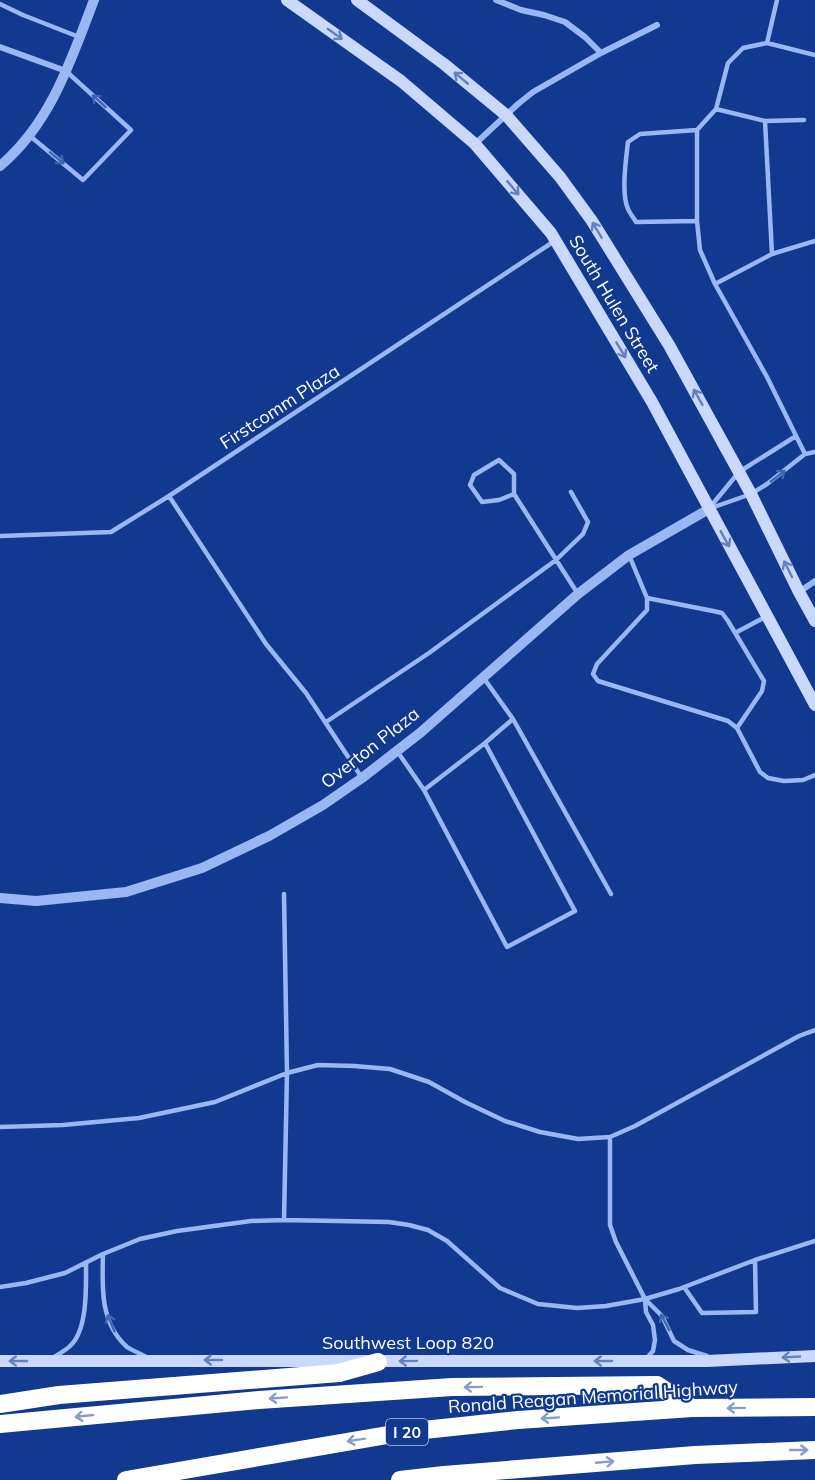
<svg xmlns="http://www.w3.org/2000/svg" width="815" height="1480" font-family="Mulish,sans-serif">
<style>
.lines{fill:none;stroke-linecap:round;stroke-linejoin:round}
.service{stroke:#99b7f3;stroke-width:4.5}
.minor{stroke:#99b7f3;stroke-width:6}
.tertiary{stroke:#99b7f3;stroke-width:10}
.secondary{stroke:#c8d9fd;stroke-width:12}
.motorway{stroke:#fff;stroke-width:18}
.oneway{stroke:#6381c0}
.oneway2{stroke:#4065b2}
.oneway3{stroke:#889cc7}
.labels{text-anchor:middle;stroke-width:4.5;stroke-linejoin:round;paint-order:stroke}
.shield{fill:#10398f;stroke:#b7c4dd;stroke-width:1.5}
.shield-label{font-size:16px;font-weight:bold;fill:#fff}
.street-label{font-size:18px;fill:#fff;stroke:#10398f}
</style>
<rect width="100%" height="100%" fill="#10398f"/>
<g class="lines">
<!-- service -->
<path class="service" d="M 0,4 L 23,15 L 79,37
M 767,43 L 777,0
M 716,109 L 765,121 L 772,254
M 765,121 L 804,120
M 697,130 L 697,221 L 700,250 L 715,284 L 767,377 L 805,454
M 30,136 L 83,180 L 131,130 L 67,72
M 697,221 L 636,222 C 634,218 630,214 628,209 C 621,194 626,159 628,142 L 640,134 L 697,130 L 716,109 L 728,63 L 743,48 L 767,43 L 815,55
M 715,284 L 772,254 L 815,241
M 514,494 L 499,500 L 482,502 L 470,485 L 474,475 L 499,460 L 514,474 L 514,494 L 578,594
M 169,496 L 266,644 L 306,693 L 362,778
M 711,506 L 739,472 L 796,436
M 711,508 L 751,494 L 767,484 L 805,454 L 815,452
M 0,536 L 111,532 L 169,496 L 553,242
M 629,555 L 647,598 L 647,610 L 597,664 L 593,674 L 598,681 L 728,721 L 737,728 L 760,772 L 768,778 L 784,781 L 803,780 L 815,775
M 647,598 L 713,611 L 722,613 L 728,621 L 764,681 L 762,691 L 737,728
M 735,633 L 767,616
M 483,677 L 513,719
M 326,722 L 429,653 L 556,560 L 583,534 L 588,522 L 571,492
M 485,743 L 513,719 L 611,894
M 397,751 L 424,790 L 507,947 L 575,911 L 485,743 L 424,790
M 0,1127 L 63,1125 L 139,1118 L 215,1102 L 287,1073 L 318,1065 L 354,1066 L 390,1069 L 429,1082 L 465,1102 L 505,1121 L 540,1132 L 578,1139 L 610,1137 L 635,1126 L 799,1036 L 815,1030
M 610,1137 L 610,1225 L 616,1242 L 645,1299 L 662,1316 L 674,1341 L 688,1350 L 707,1356
M 284,1220 L 287,1073 L 284,894
M 103,1254 C 102,1287 100,1323 127,1347 C 133,1351 142,1354 148,1358
M 0,1287 L 26,1283 L 65,1273 L 103,1254 L 140,1239 L 177,1231 L 251,1221 L 284,1220 L 389,1222 L 409,1225 L 428,1230 L 447,1241 L 500,1288 L 538,1304 L 577,1308 L 606,1306 L 645,1299 L 679,1289 L 755,1260 L 815,1241
M 684,1287 L 702,1313 L 756,1312 L 755,1260
M 645,1299 L 646,1312 L 653,1325 L 655,1340 L 653,1351 L 647,1358
M 54,1357 C 59,1354 66,1350 70,1346 C 88,1330 86,1286 86,1264"/>
<!-- minor -->
<path class="minor" d="M 496,0 L 521,10 L 544,15 L 565,22 L 585,37 L 601,53
M 0,47 L 66,71
M 475,144 L 518,104 L 533,92 L 601,53 L 657,25
M 799,592 L 815,581"/>
<!-- tertiary -->
<path class="tertiary" d="M 0,166 C 51,123 71,60 94,0
M 0,898 L 36,901 L 126,892 L 202,868 L 269,836 L 323,805 L 362,778 L 420,733 L 578,594 L 629,555 L 709,509"/>
<!-- secondary -->
<path class="secondary" d="M 287,0 L 401,81 L 475,144 L 551,233 L 652,402 L 815,705
M 357,0 L 444,64 L 506,115 L 560,177 L 592,221 L 669,345 L 751,494 L 799,592 L 815,621
M 0,1361 L 707,1361 L 815,1356"/>
<!-- motorway -->
<path class="motorway" d="M 0,1404 L 59,1395 L 339,1373 L 378,1362
M 0,1424 L 259,1400 L 452,1387 L 657,1385 L 692,1408
M 126,1480 L 405,1432 L 518,1420 L 692,1408 L 815,1407
M 400,1480 L 444,1475 L 695,1455 L 815,1450"/>
</g>
<!-- one-way arrows -->
<defs><path id="oneway-shaft" d="M-6 0H5M1.5-3L5.5 0L1.5 3" fill="none" stroke-width="1.6" stroke-linecap="round" stroke-linejoin="round" transform="scale(1.5)"/></defs>
<g class="oneway">
<use href="#oneway-shaft" transform="translate(335 34) rotate(35)"/>
<use href="#oneway-shaft" transform="translate(461 78) rotate(-140)"/>
<use href="#oneway-shaft" transform="translate(513 188) rotate(50)"/>
<use href="#oneway-shaft" transform="translate(597 230) rotate(-121)"/>
<use href="#oneway-shaft" transform="translate(621 350) rotate(59)"/>
<use href="#oneway-shaft" transform="translate(698 397) rotate(-119)"/>
<use href="#oneway-shaft" transform="translate(725 539) rotate(61)"/>
<use href="#oneway-shaft" transform="translate(788 569) rotate(-116)"/>
<use href="#oneway-shaft" transform="translate(791 1357) rotate(177)"/>
<use href="#oneway-shaft" transform="translate(213 1360) rotate(180)"/>
<use href="#oneway-shaft" transform="translate(18 1361) rotate(-180)"/>
<use href="#oneway-shaft" transform="translate(408 1361) rotate(179)"/>
<use href="#oneway-shaft" transform="translate(603 1361) rotate(-180)"/>
</g>
<g class="oneway2">
<use href="#oneway-shaft" transform="translate(99 101) rotate(-138)"/>
<use href="#oneway-shaft" transform="translate(57 158) rotate(39)"/>
<use href="#oneway-shaft" transform="translate(778 476) rotate(-38)"/>
<use href="#oneway-shaft" transform="translate(665 1322) rotate(-118)"/>
<use href="#oneway-shaft" transform="translate(111 1323) rotate(-113)"/>
</g>
<g class="oneway3">
<use href="#oneway-shaft" transform="translate(473 1387) rotate(179)"/>
<use href="#oneway-shaft" transform="translate(278 1398) rotate(176)"/>
<use href="#oneway-shaft" transform="translate(736 1408) rotate(179)"/>
<use href="#oneway-shaft" transform="translate(84 1416) rotate(174)"/>
<use href="#oneway-shaft" transform="translate(550 1418) rotate(176)"/>
<use href="#oneway-shaft" transform="translate(356 1440) rotate(171)"/>
<use href="#oneway-shaft" transform="translate(799 1450)"/>
<use href="#oneway-shaft" transform="translate(605 1462) rotate(-5)"/>
</g>
<g class="labels">
<!-- shield labels -->
<rect class="shield" x="386" y="1419" width="42" height="26" rx="4.5"/>
<g class="shield-label">
<text x="407" y="1438">I 20</text>
</g>
<!-- street labels -->
<g class="street-label">
<text transform="translate(614 304) rotate(59)" y="6">South Hulen Street</text>
<text transform="translate(280 407) rotate(-33)" y="6">Firstcomm Plaza</text>
<text transform="translate(370 748) rotate(-38)" y="6">Overton Plaza</text>
<text x="408" y="1349">Southwest Loop 820</text>
<text transform="translate(593 1397) rotate(-4)" y="6">Ronald Reagan Memorial Highway</text>
</g>
</g>
</svg>
